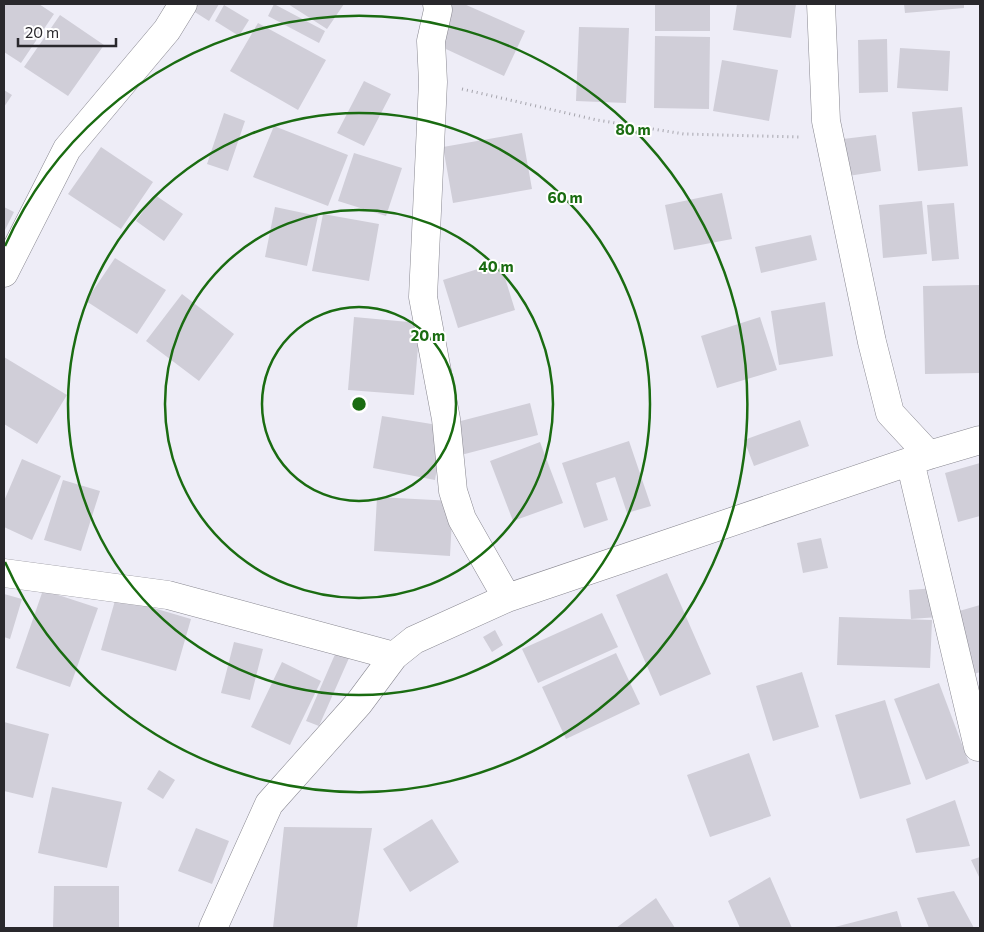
<svg xmlns="http://www.w3.org/2000/svg" width="984" height="932" font-family="Commissioner,sans-serif">
<style>
.building{fill:#d0ced8}
.lines{fill:none;stroke-linecap:round;stroke-linejoin:round}
.minor-casing{stroke:#898891;stroke-width:29}
.path{stroke:#a5a4ac;stroke-width:3;stroke-dasharray:1 4;stroke-linecap:butt}
.minor{stroke:#fff;stroke-width:28}
.ring{fill:none;stroke:#1a6c11;stroke-width:2.5}
.centre{fill:#1a6c11;stroke:#fff;stroke-width:2.5}
.ring-label{font-size:15px;text-anchor:middle;font-weight:bold;fill:#1a6c11;stroke:#fff;stroke-width:4;stroke-linejoin:round;paint-order:stroke}
</style>
<rect width="100%" height="100%" fill="#eeedf7"/>
<!-- building -->
<path class="building" d="M 4,4 L 39,4 L 54,14 L 21,63 L 4,52 Z
M 193,4 L 219,4 L 209,21 L 190,9 Z
M 274,4 L 325,31 L 319,43 L 268,16 Z
M 288,4 L 344,4 L 327,29 Z
M 452,4 L 464,4 L 525,31 L 504,76 L 433,43 Z
M 655,4 L 710,4 L 710,31 L 655,31 Z
M 737,4 L 796,4 L 791,38 L 733,30 Z
M 904,4 L 964,4 L 964,8 L 905,13 Z
M 224,5 L 249,20 L 239,36 L 215,21 Z
M 60,15 L 104,45 L 68,96 L 24,67 Z
M 258,23 L 326,60 L 298,110 L 230,71 Z
M 579,27 L 629,28 L 626,103 L 576,101 Z
M 655,36 L 710,37 L 709,109 L 654,108 Z
M 887,39 L 888,92 L 859,93 L 858,40 Z
M 900,48 L 950,51 L 948,91 L 897,88 Z
M 722,60 L 778,70 L 769,121 L 713,111 Z
M 364,81 L 391,94 L 364,146 L 337,133 Z
M 4,90 L 12,95 L 4,107 Z
M 962,107 L 968,166 L 918,171 L 912,112 Z
M 224,113 L 245,121 L 228,171 L 207,164 Z
M 274,126 L 348,155 L 328,206 L 253,177 Z
M 522,133 L 532,189 L 453,203 L 443,147 Z
M 876,135 L 881,171 L 848,176 L 843,139 Z
M 101,147 L 153,182 L 121,229 L 68,194 Z
M 354,153 L 402,168 L 386,216 L 338,201 Z
M 722,193 L 732,239 L 674,250 L 665,205 Z
M 155,195 L 183,214 L 164,241 L 136,221 Z
M 922,201 L 927,254 L 883,258 L 879,205 Z
M 954,203 L 959,259 L 932,261 L 927,205 Z
M 4,207 L 14,212 L 4,232 Z
M 275,207 L 318,216 L 307,266 L 265,257 Z
M 323,214 L 379,224 L 369,281 L 312,271 Z
M 811,235 L 817,260 L 761,273 L 755,247 Z
M 115,258 L 166,290 L 137,334 L 86,301 Z
M 500,262 L 515,310 L 458,328 L 443,280 Z
M 980,285 L 980,373 L 925,374 L 923,286 Z
M 182,294 L 234,334 L 199,381 L 146,341 Z
M 825,302 L 833,356 L 779,365 L 771,311 Z
M 354,317 L 420,323 L 414,395 L 348,390 Z
M 760,317 L 777,370 L 717,388 L 701,336 Z
M 4,357 L 67,395 L 37,444 L 4,424 Z
M 530,403 L 538,435 L 461,455 L 453,423 Z
M 382,416 L 444,426 L 435,480 L 373,468 Z
M 800,420 L 809,446 L 754,466 L 744,440 Z
M 629,441 L 651,506 L 627,513 L 615,477 L 596,483 L 608,520 L 584,528 L 562,463 Z
M 540,442 L 563,503 L 513,521 L 490,461 Z
M 22,459 L 61,476 L 32,540 L 4,527 L 4,501 Z
M 980,463 L 980,516 L 958,522 L 945,473 Z
M 63,480 L 100,491 L 81,551 L 44,540 Z
M 377,497 L 453,501 L 450,556 L 374,551 Z
M 821,538 L 828,568 L 803,573 L 797,543 Z
M 667,573 L 711,674 L 660,696 L 616,595 Z
M 936,588 L 938,617 L 911,619 L 909,590 Z
M 43,590 L 98,608 L 70,687 L 16,668 Z
M 4,594 L 22,599 L 10,639 L 4,637 Z
M 116,597 L 191,619 L 176,671 L 101,650 Z
M 980,605 L 980,672 L 968,676 L 949,614 Z
M 602,613 L 618,647 L 538,683 L 522,649 Z
M 839,617 L 932,620 L 930,668 L 837,665 Z
M 495,630 L 503,645 L 492,652 L 483,637 Z
M 234,642 L 263,649 L 250,700 L 221,693 Z
M 336,652 L 349,658 L 319,726 L 306,721 Z
M 616,653 L 640,704 L 566,739 L 542,687 Z
M 282,662 L 321,681 L 290,745 L 251,727 Z
M 802,672 L 819,727 L 773,741 L 756,686 Z
M 939,683 L 969,763 L 926,780 L 894,699 Z
M 885,700 L 911,784 L 860,799 L 835,715 Z
M 4,722 L 49,734 L 33,798 L 4,791 Z
M 749,753 L 771,816 L 710,837 L 687,775 Z
M 159,770 L 175,780 L 163,799 L 147,789 Z
M 52,787 L 122,802 L 107,868 L 38,853 Z
M 955,800 L 970,846 L 916,853 L 906,819 Z
M 432,819 L 459,862 L 410,892 L 383,849 Z
M 284,827 L 372,828 L 357,928 L 273,928 Z
M 196,828 L 229,841 L 212,884 L 178,871 Z
M 980,857 L 980,879 L 971,860 Z
M 770,877 L 792,928 L 740,928 L 728,901 Z
M 54,886 L 119,886 L 119,928 L 53,928 Z
M 954,891 L 974,928 L 929,928 L 917,898 Z
M 656,898 L 675,928 L 616,928 Z
M 897,911 L 902,928 L 831,928 Z"/>
<g class="lines">
<!-- minor casing -->
<g class="minor-casing">
<path id="minor" d="M 437,4 L 438,10 L 431,41 L 433,82 L 423,297 L 446,419 L 453,491 L 462,519 L 507,598
M 821,4 L 826,121 L 872,342 L 890,413 L 929,455
M 4,273 L 67,149 L 167,30 L 183,4
M 910,461 L 978,747
M 4,573 L 168,595 L 394,656
M 213,928 L 269,804 L 359,703 L 394,656 L 414,640 L 507,598 L 929,455 L 980,440"/>
</g>
<!-- path -->
<path class="path" d="M 462,89 L 597,120 L 684,134 L 799,137"/>
<!-- minor -->
<use href="#minor" class="minor"/>
</g>
<!-- distance rings -->
<g class="ring">
<circle cx="359" cy="404" r="97"/>
<circle cx="359" cy="404" r="194"/>
<circle cx="359" cy="404" r="291"/>
<path d="M5 246A388 388 0 1 1 5 562"/>
</g>
<circle cx="359" cy="404" r="8" class="centre"/>
<g class="ring-label">
<text x="633" y="135">80 m</text>
<text x="565" y="203">60 m</text>
<text x="496" y="272">40 m</text>
<text x="428" y="341">20 m</text>
</g>
<!-- border -->
<rect width="984" height="932" fill="none" stroke="#29282c" stroke-width="10"/>
<!-- scale -->
<path d="M18 38v8h98v-8" fill="none" stroke="#29282c" stroke-width="2.5"/>
<text x="25" y="38" font-size="15" fill="#29282c" stroke="#ffffff" stroke-width="4" paint-order="stroke">20 m</text>
</svg>
